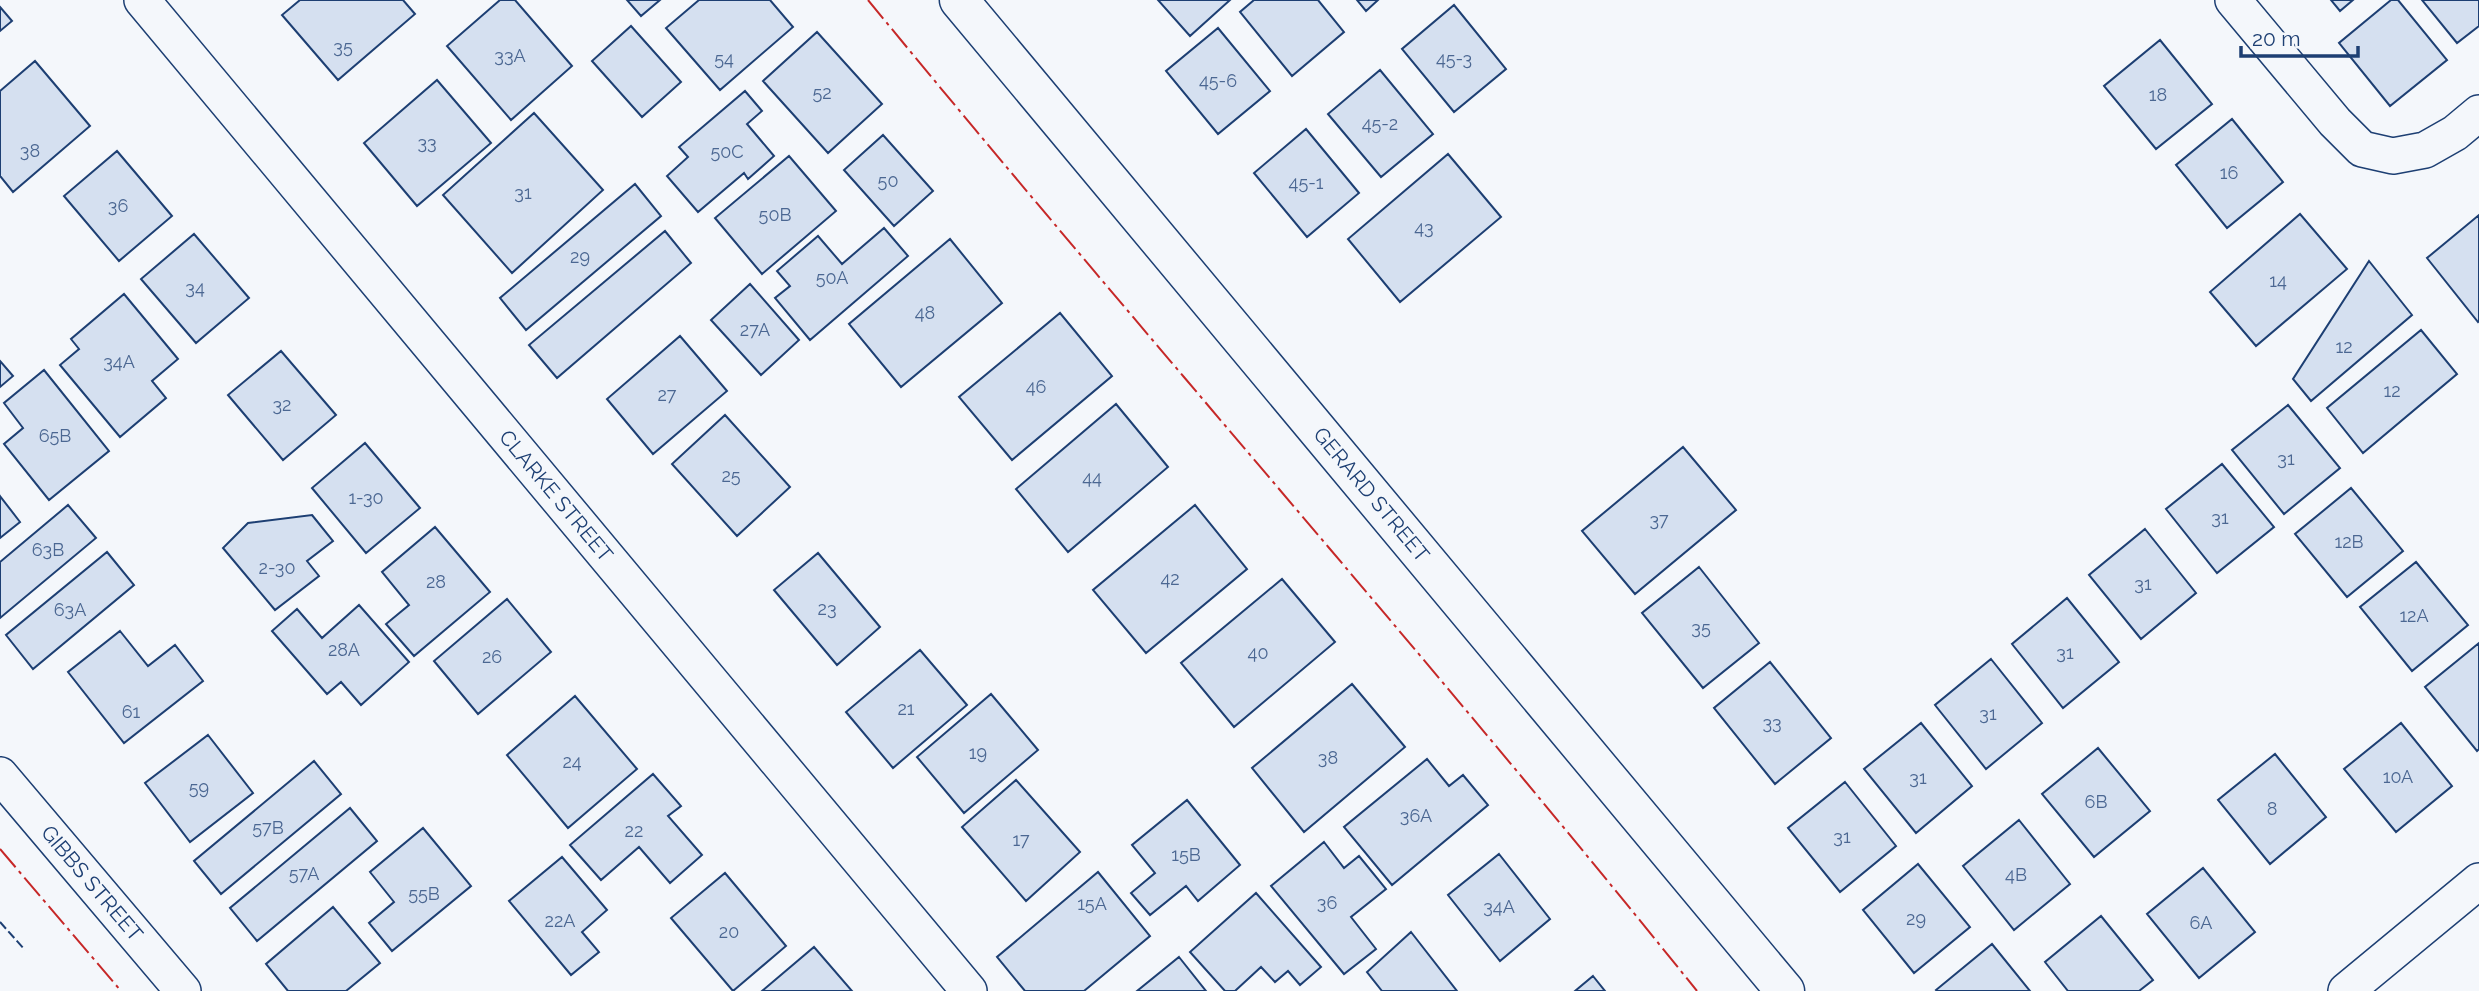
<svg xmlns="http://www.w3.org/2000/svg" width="2479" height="991" font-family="Raleway,sans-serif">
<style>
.building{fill:#d5e0f0;stroke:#1d3f73;stroke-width:2}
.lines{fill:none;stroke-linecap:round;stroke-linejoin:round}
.street-casing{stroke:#1d3f73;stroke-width:38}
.secondary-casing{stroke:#1d3f73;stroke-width:41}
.street{stroke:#f4f7fb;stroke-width:35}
.secondary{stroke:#f4f7fb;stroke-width:38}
.fence{stroke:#1d3f73;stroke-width:2;stroke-dasharray:9 3.5;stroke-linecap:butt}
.power{stroke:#c62828;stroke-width:2;stroke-dasharray:24 5 3.5 5;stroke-linecap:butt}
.labels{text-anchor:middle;stroke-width:5;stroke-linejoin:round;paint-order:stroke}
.number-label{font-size:18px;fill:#4b6792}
.street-label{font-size:21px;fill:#1d3f73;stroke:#f4f7fb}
</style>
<rect width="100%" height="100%" fill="#f4f7fb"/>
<!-- building -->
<path class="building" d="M 300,0 L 403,0 L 415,14 L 338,80 L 282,15 Z
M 500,0 L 515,0 L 572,66 L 511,120 L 447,46 Z
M 627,0 L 660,0 L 641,16 Z
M 699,0 L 770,0 L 793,27 L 720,90 L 666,28 Z
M 1158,0 L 1230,0 L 1190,36 Z
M 1254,0 L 1318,0 L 1344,32 L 1292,76 L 1240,12 Z
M 1357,0 L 1378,0 L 1366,11 Z
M 2331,0 L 2353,0 L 2340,11 Z
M 2391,0 L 2398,0 L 2447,60 L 2390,106 L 2339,43 Z
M 2422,0 L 2479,0 L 2479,26 L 2457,43 Z
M 1454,5 L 1506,69 L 1454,112 L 1402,49 Z
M 0,7 L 12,21 L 0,31 Z
M 631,26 L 681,82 L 642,117 L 592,61 Z
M 1218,28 L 1270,91 L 1218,134 L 1166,71 Z
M 817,32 L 882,104 L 828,153 L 763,81 Z
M 2160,40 L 2212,104 L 2156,149 L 2104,86 Z
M 35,61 L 90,126 L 13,192 L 0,176 L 0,91 Z
M 1380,70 L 1433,134 L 1381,177 L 1328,114 Z
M 437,80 L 491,143 L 417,206 L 364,143 Z
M 745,91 L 762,111 L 747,124 L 774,156 L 748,179 L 744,173 L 698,212 L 667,176 L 688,157 L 679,147 Z
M 534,113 L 603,190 L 512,273 L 443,195 Z
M 2232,119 L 2283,182 L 2227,228 L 2176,165 Z
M 1306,129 L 1359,193 L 1307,237 L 1254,173 Z
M 883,135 L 933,191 L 894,226 L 844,170 Z
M 117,151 L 172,216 L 119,261 L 64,196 Z
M 1448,154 L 1501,217 L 1400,302 L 1348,239 Z
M 789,156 L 836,211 L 762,274 L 715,218 Z
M 635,184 L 661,216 L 526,330 L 500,298 Z
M 2300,214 L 2347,269 L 2256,346 L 2210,292 Z
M 2479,215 L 2479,321 L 2478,322 L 2427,258 Z
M 884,228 L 908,256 L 810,340 L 775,298 L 790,286 L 777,271 L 818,236 L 842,264 Z
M 665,231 L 691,263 L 557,378 L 529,345 Z
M 194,234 L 249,298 L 196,343 L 141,279 Z
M 950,239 L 1002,303 L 901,387 L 849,324 Z
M 2369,261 L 2412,315 L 2311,401 L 2293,379 Z
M 750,284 L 799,340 L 761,375 L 711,320 Z
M 124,294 L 178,359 L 152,381 L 166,398 L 120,437 L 60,365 L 79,349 L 71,339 Z
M 1060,313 L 1112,376 L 1012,460 L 959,397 Z
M 2421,330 L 2457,374 L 2363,453 L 2327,408 Z
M 680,336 L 727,391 L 653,454 L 607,399 Z
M 281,351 L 336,415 L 283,460 L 228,395 Z
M 0,361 L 13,376 L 0,387 Z
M 44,370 L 109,451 L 49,500 L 4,444 L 23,428 L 4,403 Z
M 1116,404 L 1168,467 L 1068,552 L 1016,489 Z
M 2288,405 L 2340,468 L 2284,514 L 2232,450 Z
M 725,415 L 790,487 L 737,536 L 672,464 Z
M 365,443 L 420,508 L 366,553 L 312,488 Z
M 1683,447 L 1736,510 L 1635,594 L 1582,531 Z
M 2222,464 L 2274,527 L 2217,573 L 2166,509 Z
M 2351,488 L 2403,551 L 2347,597 L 2295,534 Z
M 0,496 L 20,522 L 0,538 Z
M 68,505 L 96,538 L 0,618 L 0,562 Z
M 1195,505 L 1247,569 L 1146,653 L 1093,590 Z
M 312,515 L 333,541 L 307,561 L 319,576 L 275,610 L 223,548 L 248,523 Z
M 435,527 L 490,592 L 414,656 L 386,624 L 409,605 L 382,572 Z
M 2145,529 L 2196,593 L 2141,639 L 2089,575 Z
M 107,552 L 134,585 L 33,669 L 6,635 Z
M 818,553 L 880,627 L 837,665 L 774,590 Z
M 2416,562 L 2468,625 L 2412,671 L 2360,607 Z
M 1699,567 L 1759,643 L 1703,688 L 1642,613 Z
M 1282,579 L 1335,642 L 1234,727 L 1181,663 Z
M 2067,598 L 2119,662 L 2063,708 L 2012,644 Z
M 507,599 L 551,652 L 478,714 L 434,661 Z
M 359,605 L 409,662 L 361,705 L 341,682 L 327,694 L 272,631 L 297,609 L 322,638 Z
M 120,631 L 148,666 L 175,645 L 203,681 L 124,743 L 68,672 Z
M 2479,643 L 2479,749 L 2477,751 L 2425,687 Z
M 920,650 L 967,705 L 893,768 L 846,712 Z
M 1991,659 L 2042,723 L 1986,769 L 1935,705 Z
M 1770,662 L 1831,738 L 1775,784 L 1714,708 Z
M 1352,684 L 1405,747 L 1304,832 L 1252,768 Z
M 991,694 L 1038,750 L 964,813 L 917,757 Z
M 575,696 L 637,769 L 568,828 L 507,755 Z
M 1921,723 L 1972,786 L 1916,833 L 1864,769 Z
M 2401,723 L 2452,786 L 2396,832 L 2344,769 Z
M 208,735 L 253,793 L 190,842 L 145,783 Z
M 2098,748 L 2150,811 L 2094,857 L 2042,794 Z
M 2275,754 L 2326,817 L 2270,864 L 2218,800 Z
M 1427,759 L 1449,786 L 1463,775 L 1488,805 L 1392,885 L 1344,827 Z
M 314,761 L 341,794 L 221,894 L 194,861 Z
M 653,774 L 681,806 L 668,816 L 702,855 L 670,883 L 639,847 L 601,880 L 570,845 Z
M 1016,780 L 1080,852 L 1026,901 L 962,827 Z
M 1845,782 L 1896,846 L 1840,892 L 1788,828 Z
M 1187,800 L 1240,865 L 1198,901 L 1186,886 L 1150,915 L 1131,893 L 1155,873 L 1132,845 Z
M 350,808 L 377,841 L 257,941 L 230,908 Z
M 2019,820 L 2070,884 L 2014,930 L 1963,866 Z
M 423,828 L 471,886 L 392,951 L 369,923 L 394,902 L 370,872 Z
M 1324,842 L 1344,868 L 1359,856 L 1386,889 L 1351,917 L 1376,949 L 1344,974 L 1271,886 Z
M 1499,854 L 1550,919 L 1500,961 L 1448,895 Z
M 562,857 L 607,910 L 582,932 L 599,952 L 571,975 L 509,901 Z
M 1918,864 L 1970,927 L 1914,973 L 1863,910 Z
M 2203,868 L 2255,932 L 2199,978 L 2147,914 Z
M 1098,872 L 1150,936 L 1084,991 L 1025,991 L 997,957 Z
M 725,873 L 786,946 L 733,991 L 671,918 Z
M 1256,893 L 1321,967 L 1300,985 L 1288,971 L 1275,982 L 1261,967 L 1235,991 L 1225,991 L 1190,952 Z
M 333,907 L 380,963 L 346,991 L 288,991 L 266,964 Z
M 2101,916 L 2153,980 L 2139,991 L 2068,991 L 2045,962 Z
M 1411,932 L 1457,991 L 1382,991 L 1367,972 Z
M 1992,944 L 2030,991 L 1937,991 L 1936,990 Z
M 814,947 L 852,991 L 762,991 Z
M 1179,957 L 1206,991 L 1137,991 Z
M 1593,976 L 1605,991 L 1575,991 Z"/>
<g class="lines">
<!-- street casing -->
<g class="street-casing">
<g id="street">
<path id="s1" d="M 142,0 L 969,991"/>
<path d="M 2233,0 L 2335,122 L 2362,149 L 2393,156 L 2425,150 L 2455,133 L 2479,113"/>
<path id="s2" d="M 0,775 L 183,991"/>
<path d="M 2346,991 L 2479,881"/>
</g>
</g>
<!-- secondary casing -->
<g class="secondary-casing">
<g id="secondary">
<path id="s3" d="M 959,0 L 1785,991"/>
</g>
</g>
<!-- street -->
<use href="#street" class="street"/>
<!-- secondary -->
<use href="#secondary" class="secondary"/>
<!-- fence -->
<path class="fence" d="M 0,922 L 25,950"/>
<!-- power -->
<path class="power" d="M 868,0 C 1141,333 1427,655 1697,991
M 0,849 L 121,991"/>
</g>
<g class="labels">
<!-- number labels -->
<g class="number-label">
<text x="343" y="53">35</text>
<text x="510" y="62">33A</text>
<text x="724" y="65">54</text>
<text x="1454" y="65">45-3</text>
<text x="1218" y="87">45-6</text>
<text x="822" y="99">52</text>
<text x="2158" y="101">18</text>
<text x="1380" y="130">45-2</text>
<text x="427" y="149">33</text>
<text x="30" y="157">38</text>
<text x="727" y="158">50C</text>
<text x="2229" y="179">16</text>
<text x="888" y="187">50</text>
<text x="1306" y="189">45-1</text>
<text x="523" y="199">31</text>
<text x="118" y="212">36</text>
<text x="775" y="221">50B</text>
<text x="1424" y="234">43</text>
<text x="580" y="263">29</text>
<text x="832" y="284">50A</text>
<text x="2278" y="287">14</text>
<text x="195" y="294">34</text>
<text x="925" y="319">48</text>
<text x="755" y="336">27A</text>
<text x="2344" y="353">12</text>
<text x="119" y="368">34A</text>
<text x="1036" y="393">46</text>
<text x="2392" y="397">12</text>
<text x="667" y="401">27</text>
<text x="282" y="411">32</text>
<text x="55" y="442">65B</text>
<text x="2286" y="465">31</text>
<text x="731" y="482">25</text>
<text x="1092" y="484">44</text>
<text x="366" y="504">1-30</text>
<text x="2220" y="524">31</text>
<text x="1659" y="526">37</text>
<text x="2349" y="548">12B</text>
<text x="48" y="556">63B</text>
<text x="277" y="574">2-30</text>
<text x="1170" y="585">42</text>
<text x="436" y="588">28</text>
<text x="2143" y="590">31</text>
<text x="827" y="615">23</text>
<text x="70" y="616">63A</text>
<text x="2414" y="622">12A</text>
<text x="1701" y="634">35</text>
<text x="344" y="656">28A</text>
<text x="1258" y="659">40</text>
<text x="2065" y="659">31</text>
<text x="492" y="663">26</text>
<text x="906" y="715">21</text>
<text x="131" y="718">61</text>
<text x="1988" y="720">31</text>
<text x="1772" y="729">33</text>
<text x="978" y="759">19</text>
<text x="1328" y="764">38</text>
<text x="572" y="768">24</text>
<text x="2398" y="783">10A</text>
<text x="1918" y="784">31</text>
<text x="199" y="794">59</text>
<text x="2096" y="808">6B</text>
<text x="2272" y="815">8</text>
<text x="1416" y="822">36A</text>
<text x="268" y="834">57B</text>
<text x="634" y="837">22</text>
<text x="1842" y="843">31</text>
<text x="1021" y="846">17</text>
<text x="1186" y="861">15B</text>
<text x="304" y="880">57A</text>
<text x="2016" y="881">4B</text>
<text x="424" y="900">55B</text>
<text x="1327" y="909">36</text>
<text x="1092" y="910">15A</text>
<text x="1499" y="913">34A</text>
<text x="1916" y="925">29</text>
<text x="560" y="927">22A</text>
<text x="2201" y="929">6A</text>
<text x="729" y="938">20</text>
</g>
<!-- street labels -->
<g class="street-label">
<text dy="7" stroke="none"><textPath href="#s1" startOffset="646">CLARKE STREET</textPath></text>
<text dy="7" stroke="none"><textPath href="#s3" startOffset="644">GERARD STREET</textPath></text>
<text dy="7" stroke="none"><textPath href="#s2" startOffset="142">GIBBS STREET</textPath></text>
</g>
</g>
<!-- scale -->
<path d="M2241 46v10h117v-10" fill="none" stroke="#1d3f73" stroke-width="3.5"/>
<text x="2252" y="46" font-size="21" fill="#1d3f73" stroke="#f4f7fb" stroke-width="5" paint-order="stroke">20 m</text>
</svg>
